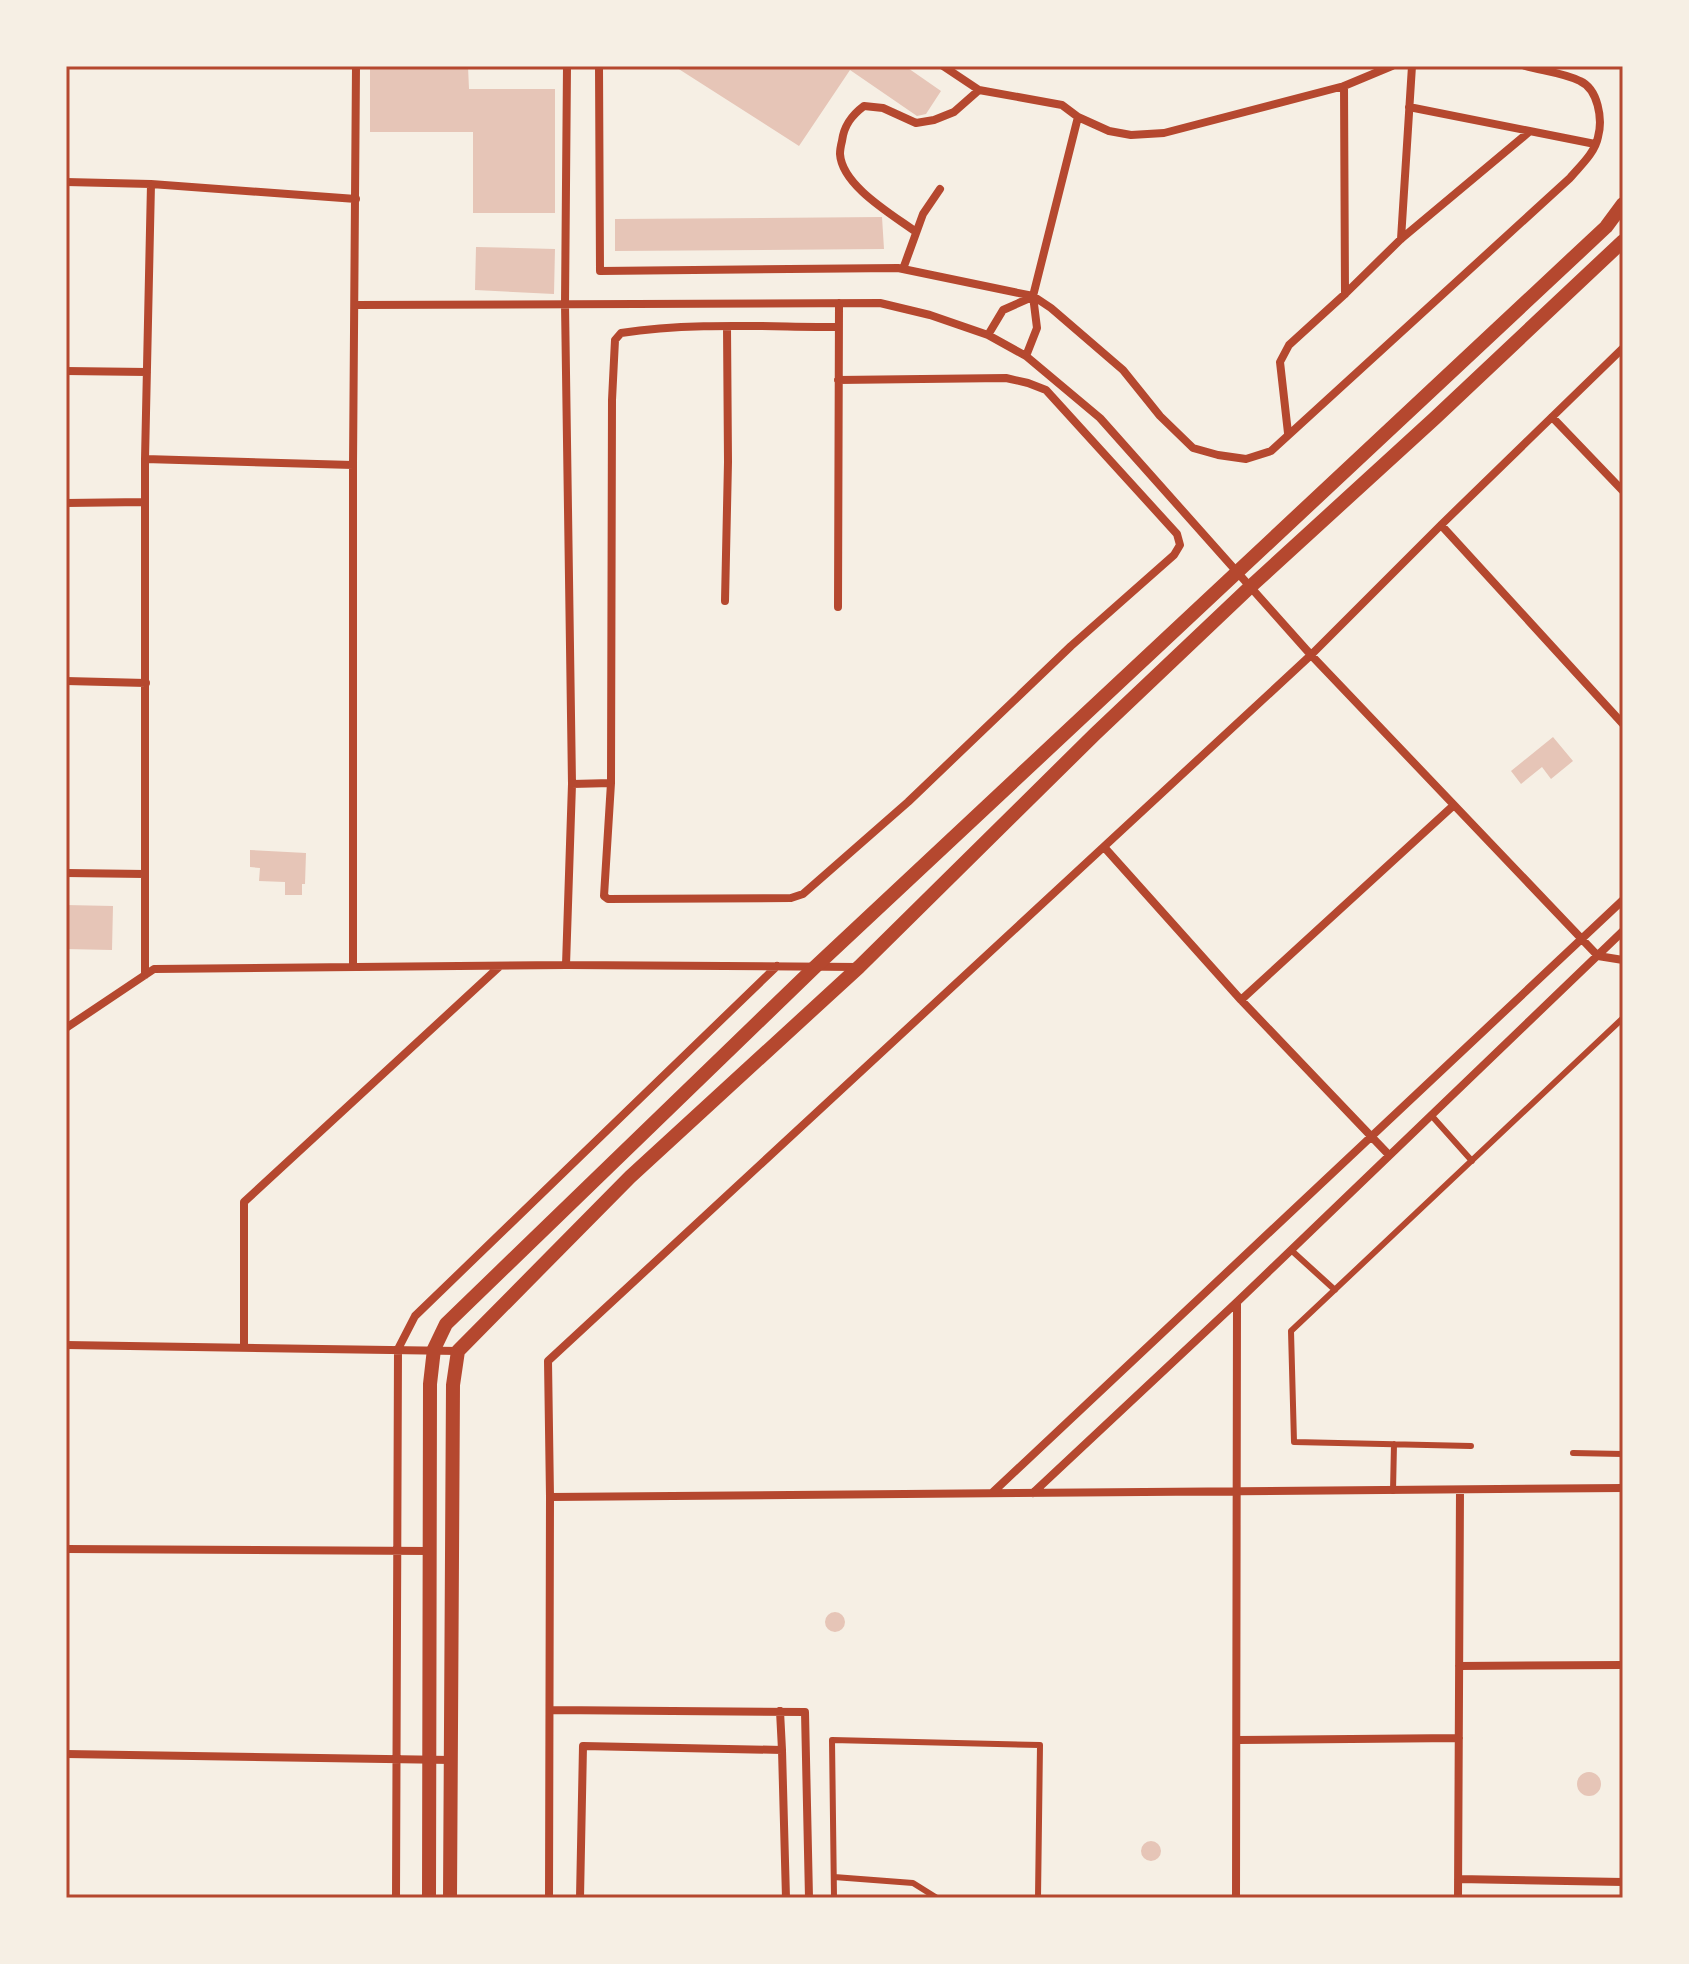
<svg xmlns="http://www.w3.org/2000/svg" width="1689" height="1964" font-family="'Crimson Pro',serif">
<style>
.building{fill:#e6c5b7}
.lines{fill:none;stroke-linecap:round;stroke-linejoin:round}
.service{stroke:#b5482f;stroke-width:6}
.minor{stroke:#b5482f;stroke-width:8}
.tertiary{stroke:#b5482f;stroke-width:14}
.neatline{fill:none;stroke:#b5482f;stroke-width:3}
</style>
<rect width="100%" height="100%" fill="#f6efe4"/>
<!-- building -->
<path class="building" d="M 370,66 L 468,66 L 469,89 L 555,89 L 555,213 L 473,213 L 473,132 L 370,132 Z
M 674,66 L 905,66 L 941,91 L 926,114 L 917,116 L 850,70 L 799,146 Z
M 882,217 L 884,249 L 615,251 L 615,219 Z
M 476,247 L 555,249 L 554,294 L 475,290 Z
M 1553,737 L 1573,761 L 1551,779 L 1542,767 L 1521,784 L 1511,771 Z
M 250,850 L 306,853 L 305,884 L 302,884 L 302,895 L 285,895 L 285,882 L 259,881 L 260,868 L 250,867 Z
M 66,905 L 113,906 L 112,950 L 66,949 Z
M825 1622a10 10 0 1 1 20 0a10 10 0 1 1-20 0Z
M1577 1784a12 12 0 1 1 24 0a12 12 0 1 1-24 0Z
M1141 1851a10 10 0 1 1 20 0a10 10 0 1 1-20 0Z"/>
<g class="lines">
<!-- service -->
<path class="service" d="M 1431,1115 L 1472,1161
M 1291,1250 L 1335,1290
M 1471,1446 L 1294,1442 L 1291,1331 L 1623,1018
M 1573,1453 L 1623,1454
M 1393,1491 L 1394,1444
M 834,1877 L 913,1883 L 937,1898
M 834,1898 L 832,1740 L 1040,1745 L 1038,1898"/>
<!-- minor -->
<path class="minor" d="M 599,66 L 600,271 L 898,268 L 1033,296 L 1051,308 L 1123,370 L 1160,416 L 1193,448 L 1218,455 L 1246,459 L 1271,451 L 1570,178 C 1580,166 1595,153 1598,137 C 1603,119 1598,89 1580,81 C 1564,73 1543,71 1525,66
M 943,66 L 979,90 L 1062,105 L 1078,117 L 1033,296 L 1037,328 L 1026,356
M 1344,86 L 1345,294
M 1409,107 L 1595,144
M 1078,117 L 1109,131 L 1131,135 L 1164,133 L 1344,86 L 1392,66
M 66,182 L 151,184 L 356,199
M 916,232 C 893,215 842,186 840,154 C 840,149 841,145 842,141 C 844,125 852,115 864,106 L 883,108 L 916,123 L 934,120 L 954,112 L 979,90
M 1401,239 L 1412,66
M 903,269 L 923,214 L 940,189
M 356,305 L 880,303 L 930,315 L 988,335 L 1026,356 L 1100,418 L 1311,655 L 1598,956 L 1623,960
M 988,335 L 1003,310 L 1032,297
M 66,371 L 147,372
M 838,380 L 1006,378 L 1028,383 L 1046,390 L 1177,534 L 1180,545 L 1174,555 L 1071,646 L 908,802 L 803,894 L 791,898 L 608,899 L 604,896 L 611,783 L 612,400 L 615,340 L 621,333 C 692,322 767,327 838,327
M 1552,417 L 1623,491
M 1288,433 L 1280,362 L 1289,345 L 1345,294 L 1401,239 L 1529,132
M 145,459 L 353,465
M 66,503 L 145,502
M 1441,525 L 1623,724
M 725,601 L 728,462 L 727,327
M 838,607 L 839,303
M 66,681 L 146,683
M 572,784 L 611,783
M 1104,847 L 1241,1000 L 1389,1155
M 66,873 L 145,874
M 566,965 L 572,784 L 565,304 L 567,66
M 353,967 L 353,465 L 356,66
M 145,975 L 145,459 L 151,184
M 1241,1000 L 1454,805
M 66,1028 L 154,969 L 566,965 L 858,967
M 66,1345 L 458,1351
M 244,1347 L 244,1202 L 500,966
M 992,1493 L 1623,900
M 1033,1493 L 1237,1302 L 1623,931
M 550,1497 L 1623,1488
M 66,1549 L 430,1551
M 1459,1666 L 1623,1665
M 550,1710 L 805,1712 L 809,1898
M 780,1711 L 782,1750
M 1237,1740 L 1459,1738
M 66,1754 L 451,1760
M 1458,1879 L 1623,1882
M 396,1898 L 398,1349 L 415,1316 L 777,966
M 549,1898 L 550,1497 L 548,1361 L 1311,655 L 1441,525 L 1623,348
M 580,1898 L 583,1746 L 782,1750 L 786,1898
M 1236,1898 L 1237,1302
M 1458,1898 L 1460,1490"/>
<!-- tertiary -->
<path class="tertiary" d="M 429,1898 L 430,1384 L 434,1349 L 446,1324 L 815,967 L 1606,227 L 1623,204
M 450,1898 L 453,1385 L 458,1351 L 630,1177 L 859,967 L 1095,734 L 1250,587 L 1435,418 L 1623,241"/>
</g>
<!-- border -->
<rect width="1689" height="1964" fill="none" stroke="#f6efe4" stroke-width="136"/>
<rect x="68" y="68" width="1553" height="1828" class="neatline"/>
</svg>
